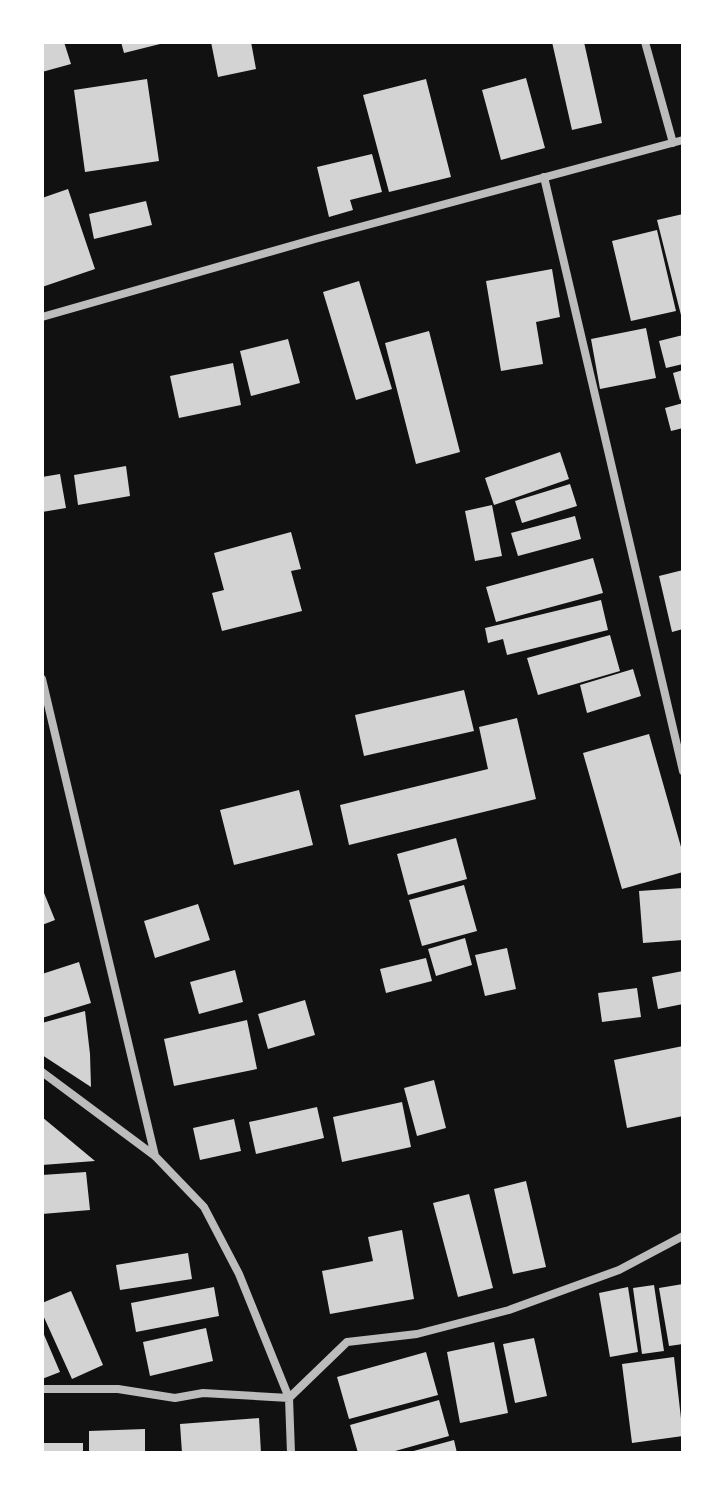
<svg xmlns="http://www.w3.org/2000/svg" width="725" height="1495" font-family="Karla,sans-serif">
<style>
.building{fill:#d3d3d3}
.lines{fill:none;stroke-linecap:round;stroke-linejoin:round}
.minor{stroke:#bcbcbc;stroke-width:8}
</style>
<rect width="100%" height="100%" fill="#111"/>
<!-- building -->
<path class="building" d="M 42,42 L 64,42 L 71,64 L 42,72 Z
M 121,42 L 164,42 L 164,43 L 124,53 Z
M 211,42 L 251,42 L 256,69 L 218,77 Z
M 552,42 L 584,42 L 602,123 L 572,130 Z
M 526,78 L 545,148 L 501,160 L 482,90 Z
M 147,79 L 159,161 L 85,172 L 74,90 Z
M 426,79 L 451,177 L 389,192 L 363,95 Z
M 372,154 L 382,192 L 350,200 L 353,210 L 329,217 L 317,167 Z
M 68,189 L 95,269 L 42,287 L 42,198 Z
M 146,201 L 152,225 L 94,239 L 89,214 Z
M 683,214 L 683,319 L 682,319 L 657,220 Z
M 657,230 L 676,311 L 631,321 L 612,241 Z
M 552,269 L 560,317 L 536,322 L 543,364 L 501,371 L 486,281 Z
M 359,281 L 392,389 L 356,400 L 323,292 Z
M 646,328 L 656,378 L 600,389 L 591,339 Z
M 429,331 L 460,452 L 416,464 L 385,343 Z
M 683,335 L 683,364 L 666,368 L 659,341 Z
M 288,339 L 300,383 L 251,396 L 240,351 Z
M 233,363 L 241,405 L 179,418 L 170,376 Z
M 683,370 L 683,399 L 680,400 L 673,373 Z
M 683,403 L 683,428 L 671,431 L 665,408 Z
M 560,452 L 569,479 L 494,505 L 485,478 Z
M 126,466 L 130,496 L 78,505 L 74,475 Z
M 60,474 L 66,508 L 42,512 L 42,477 Z
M 570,484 L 577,506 L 522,523 L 515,501 Z
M 492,505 L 502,556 L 475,561 L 465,511 Z
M 575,516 L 581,539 L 518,556 L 511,533 Z
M 291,532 L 301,569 L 291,571 L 302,611 L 222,631 L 212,593 L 224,590 L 214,553 Z
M 593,558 L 603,593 L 496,622 L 486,587 Z
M 683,570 L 683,629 L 672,632 L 659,576 Z
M 601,600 L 608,630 L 507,655 L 503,639 L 488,643 L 485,628 Z
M 610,635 L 620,671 L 538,695 L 527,658 Z
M 633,669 L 641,696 L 587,713 L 580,685 Z
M 464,690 L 474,731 L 364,756 L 355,715 Z
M 517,718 L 536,799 L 349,845 L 340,805 L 488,769 L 479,727 Z
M 649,734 L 683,854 L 683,872 L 622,889 L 583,753 Z
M 299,790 L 313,845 L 234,865 L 220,810 Z
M 456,838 L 467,879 L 408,895 L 397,854 Z
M 464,885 L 477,931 L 422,946 L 409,900 Z
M 42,888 L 55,920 L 42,925 Z
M 683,888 L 683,940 L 643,943 L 639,891 Z
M 198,904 L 210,940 L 155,958 L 144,921 Z
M 465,938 L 472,965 L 436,976 L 428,949 Z
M 507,948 L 516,989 L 485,996 L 475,955 Z
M 426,958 L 432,981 L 386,993 L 380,969 Z
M 79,962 L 91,1003 L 42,1018 L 42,974 Z
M 235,970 L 243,1002 L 199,1014 L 190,982 Z
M 683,971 L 683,1004 L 658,1009 L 652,977 Z
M 637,988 L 641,1017 L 602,1022 L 598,993 Z
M 305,1000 L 315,1035 L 268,1049 L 258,1014 Z
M 85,1011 L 90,1054 L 91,1087 L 42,1055 L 42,1023 Z
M 247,1020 L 257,1069 L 174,1086 L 164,1039 Z
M 683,1046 L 683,1116 L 627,1128 L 614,1060 Z
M 434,1080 L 446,1128 L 417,1136 L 404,1088 Z
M 402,1102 L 411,1147 L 342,1162 L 333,1117 Z
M 317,1107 L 324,1138 L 256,1154 L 249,1122 Z
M 42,1117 L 95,1161 L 42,1165 Z
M 234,1119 L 241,1151 L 200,1160 L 193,1128 Z
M 86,1172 L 90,1210 L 42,1214 L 42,1175 Z
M 526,1181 L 546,1267 L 513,1274 L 494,1189 Z
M 469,1194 L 493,1288 L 458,1297 L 433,1203 Z
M 402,1230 L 414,1299 L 330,1314 L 322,1271 L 373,1261 L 368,1237 Z
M 188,1253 L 192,1279 L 120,1290 L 116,1265 Z
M 683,1284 L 683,1344 L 669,1346 L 659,1288 Z
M 654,1285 L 664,1351 L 642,1354 L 633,1288 Z
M 214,1287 L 219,1316 L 136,1332 L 131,1303 Z
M 628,1287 L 638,1352 L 610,1357 L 599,1293 Z
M 71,1291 L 103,1365 L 72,1379 L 42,1313 L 42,1303 Z
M 206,1328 L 213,1361 L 150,1376 L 143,1342 Z
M 42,1330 L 60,1372 L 42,1379 Z
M 534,1338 L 547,1396 L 515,1403 L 503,1344 Z
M 494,1342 L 508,1413 L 460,1423 L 447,1352 Z
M 426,1352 L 438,1395 L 349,1419 L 337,1377 Z
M 674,1357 L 683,1436 L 632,1443 L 622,1364 Z
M 439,1400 L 449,1436 L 388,1453 L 358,1453 L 350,1425 Z
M 259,1418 L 261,1453 L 182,1453 L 180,1424 Z
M 145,1429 L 145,1453 L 89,1453 L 89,1431 Z
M 454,1440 L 457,1453 L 410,1453 L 410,1452 Z
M 43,1443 L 83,1443 L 83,1453 L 43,1453 Z"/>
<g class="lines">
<!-- minor -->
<path class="minor" d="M 645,42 L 673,143
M 544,177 L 683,771
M 42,317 L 315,239 L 683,140
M 42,679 L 155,1156
M 42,1072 L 155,1156 L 204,1207 L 239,1274 L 289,1398 L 291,1453
M 42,1389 L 118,1389 L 175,1398 L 203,1393 L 289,1398 L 347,1342 L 417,1334 L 509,1310 L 619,1270 L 683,1236"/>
</g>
<!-- border -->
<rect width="725" height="1495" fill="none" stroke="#ffffff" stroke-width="88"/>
</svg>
